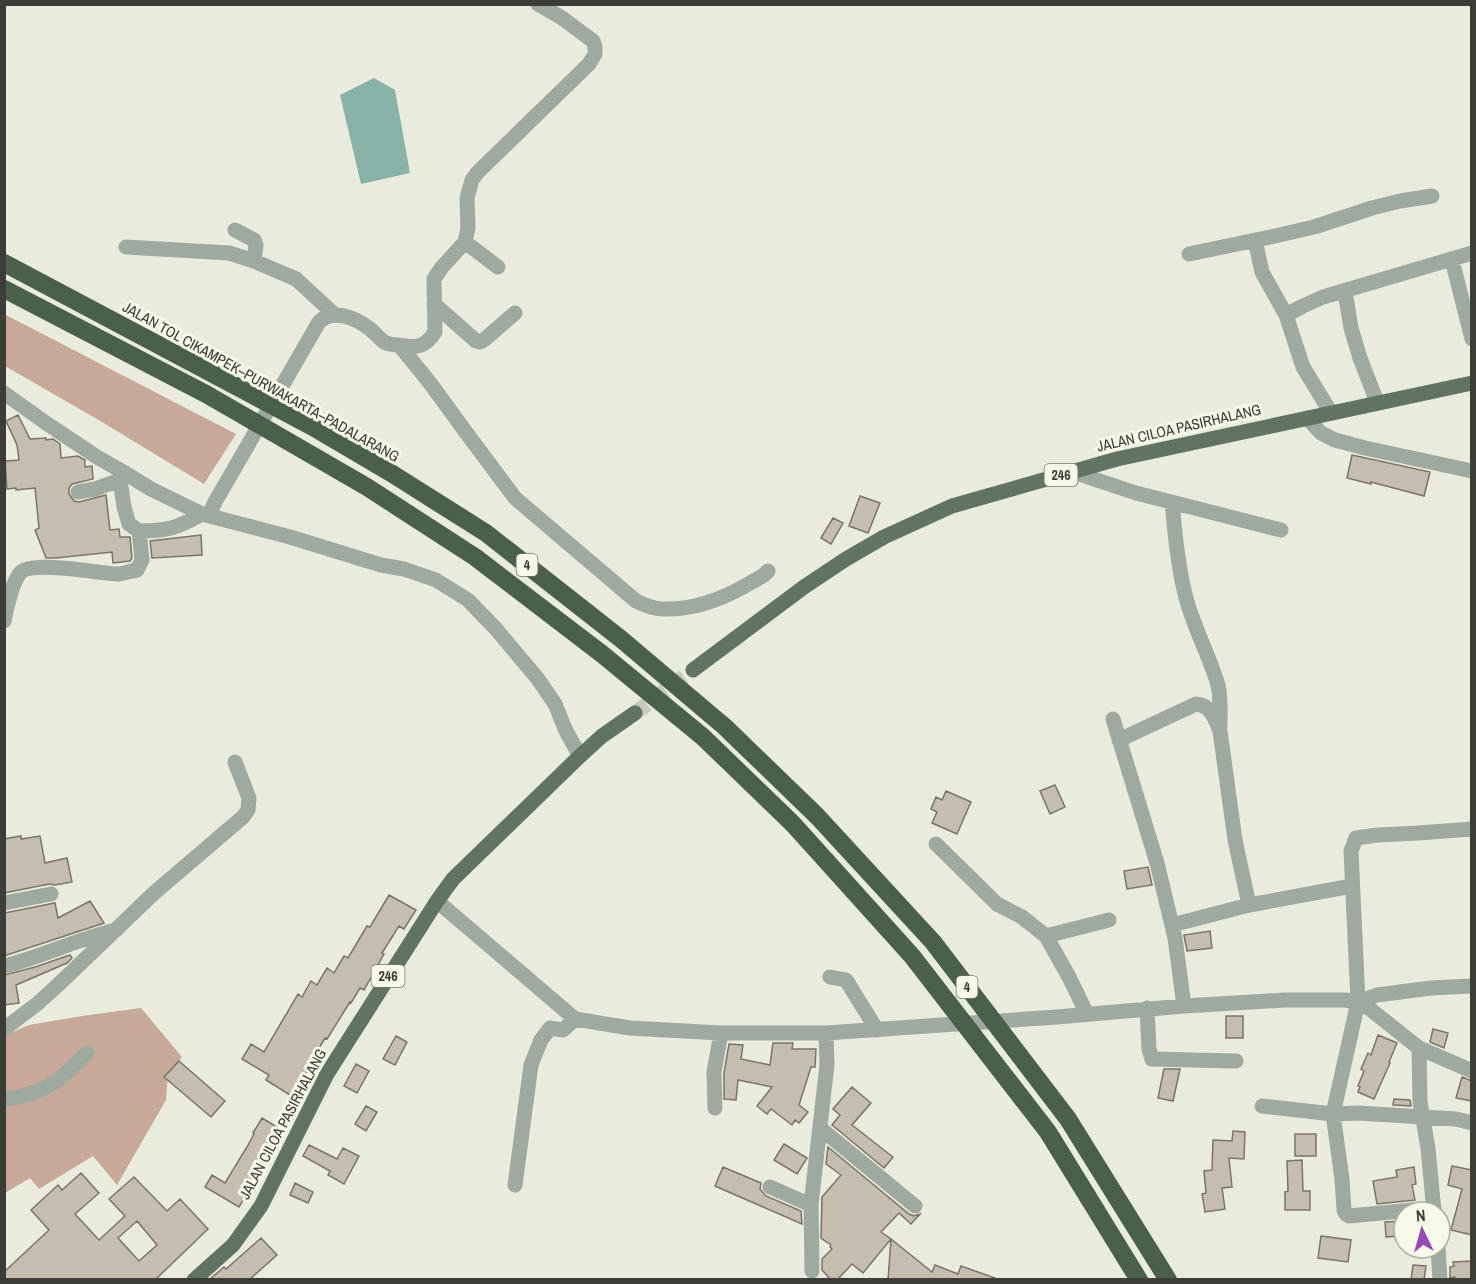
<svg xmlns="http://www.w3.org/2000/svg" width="1476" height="1284" font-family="'Archivo Narrow',sans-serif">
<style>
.forest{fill:#c8a896}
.water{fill:#89b2a8}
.building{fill:#c5bdae;stroke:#7b7466;stroke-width:1.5;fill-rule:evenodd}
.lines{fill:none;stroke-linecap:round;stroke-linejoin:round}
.major-tunnel{stroke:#c6c9bb;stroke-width:15;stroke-dasharray:15 8;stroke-linecap:butt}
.minor{stroke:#9eaa9f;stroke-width:15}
.major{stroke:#5f7461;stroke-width:15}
.highway{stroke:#49614b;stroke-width:18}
.labels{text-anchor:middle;stroke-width:6;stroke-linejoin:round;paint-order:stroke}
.shield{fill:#f7f9e9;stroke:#74756c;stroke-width:1.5}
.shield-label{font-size:14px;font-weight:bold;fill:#3c3d37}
.street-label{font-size:15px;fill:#3c3d37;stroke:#f7f9e9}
</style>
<rect width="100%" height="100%" fill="#e9ecdc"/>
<!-- forest -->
<path class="forest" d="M 4,314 L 236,434 L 204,484 L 102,422 L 5,366 Z
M 141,1008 L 182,1057 L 168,1073 L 166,1100 L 117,1185 L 93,1156 L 39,1189 L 30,1178 L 5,1193 L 5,1035 L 29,1025 L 82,1016 Z"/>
<!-- water -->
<path class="water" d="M 374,78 L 395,90 L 410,173 L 361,184 L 340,95 Z"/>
<!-- building -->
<path class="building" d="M 18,415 L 30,439 L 46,438 L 46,440 L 53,439 L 60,444 L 61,458 L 78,456 L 85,460 L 85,467 L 92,466 L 93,479 L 72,484 L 69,488 L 69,494 L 74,501 L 79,502 L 106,495 L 110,530 L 119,529 L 120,537 L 130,537 L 132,558 L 130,561 L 113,563 L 112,552 L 56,558 L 46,558 L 35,530 L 39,528 L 35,488 L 16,490 L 16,488 L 7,489 L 5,461 L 19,460 L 17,445 L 6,421 Z
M 1352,455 L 1430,472 L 1424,496 L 1371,482 L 1371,484 L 1347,478 Z
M 860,496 L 880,503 L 868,533 L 849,526 Z
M 833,518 L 843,523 L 831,544 L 821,538 Z
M 201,535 L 202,555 L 152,558 L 150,541 Z
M 1055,785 L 1065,807 L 1050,814 L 1040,791 Z
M 946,791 L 971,802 L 957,834 L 932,823 L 937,812 L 931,809 L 936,797 L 942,800 Z
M 21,836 L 21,839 L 40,836 L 45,863 L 67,858 L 72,882 L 55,885 L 49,884 L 4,893 L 4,839 Z
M 1148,867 L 1152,885 L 1127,889 L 1124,871 Z
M 389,895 L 416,910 L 404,929 L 399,926 L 382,953 L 384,954 L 364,990 L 360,988 L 351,1003 L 350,1002 L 327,1039 L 325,1038 L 306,1070 L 307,1071 L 301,1082 L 302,1083 L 293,1097 L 266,1080 L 269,1075 L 242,1059 L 251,1044 L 264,1052 L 298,994 L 302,997 L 311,981 L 317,985 L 327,968 L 334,973 L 344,956 L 348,958 L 367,926 L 370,927 Z
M 90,901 L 104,923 L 4,956 L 4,913 L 55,903 L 58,918 Z
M 1210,931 L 1212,948 L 1187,951 L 1184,935 Z
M 70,955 L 72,958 L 67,963 L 16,985 L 19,1003 L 4,1005 L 4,975 L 35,967 Z
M 1226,1016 L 1243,1016 L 1243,1038 L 1226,1038 Z
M 1433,1029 L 1448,1033 L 1444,1048 L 1430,1042 Z
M 1378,1035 L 1397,1043 L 1389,1062 L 1390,1063 L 1374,1099 L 1358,1092 L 1360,1087 L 1358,1086 L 1364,1071 L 1361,1069 L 1368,1053 L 1371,1055 Z
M 396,1036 L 407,1042 L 395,1065 L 383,1059 Z
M 773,1043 L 793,1043 L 792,1049 L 816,1049 L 815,1067 L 811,1067 L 799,1105 L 808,1112 L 799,1123 L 795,1120 L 792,1125 L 771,1109 L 767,1114 L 757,1106 L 772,1087 L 738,1080 L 736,1100 L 724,1099 L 724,1073 L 729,1044 L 743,1045 L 741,1059 L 770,1065 Z
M 179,1061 L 225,1101 L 211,1117 L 164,1077 Z
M 356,1064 L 369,1071 L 357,1093 L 344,1086 Z
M 1164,1069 L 1180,1069 L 1173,1101 L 1158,1098 Z
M 1462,1077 L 1472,1081 L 1472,1101 L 1456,1098 Z
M 852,1087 L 871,1103 L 852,1125 L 893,1157 L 884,1168 L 832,1125 L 840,1115 L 833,1109 Z
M 1394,1099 L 1410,1100 L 1411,1106 L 1393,1105 Z
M 366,1106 L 377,1112 L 366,1131 L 355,1124 Z
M 262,1118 L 277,1127 L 268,1144 L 275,1148 L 239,1207 L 205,1187 L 212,1175 L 225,1183 L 247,1147 L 254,1134 L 253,1133 Z
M 1233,1131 L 1245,1132 L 1244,1159 L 1229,1158 L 1232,1187 L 1222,1188 L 1225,1209 L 1205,1212 L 1202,1194 L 1206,1193 L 1204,1171 L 1212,1170 L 1213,1140 L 1232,1141 Z
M 1295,1134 L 1316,1134 L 1316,1156 L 1295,1156 Z
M 784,1144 L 807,1158 L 797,1174 L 774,1160 Z
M 309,1145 L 337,1159 L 343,1148 L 359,1156 L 344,1184 L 328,1175 L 330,1171 L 303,1156 Z
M 828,1147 L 909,1214 L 914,1216 L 920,1214 L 911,1224 L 899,1213 L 881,1232 L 891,1239 L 863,1273 L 852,1264 L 837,1280 L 831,1280 L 822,1270 L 822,1259 L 832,1249 L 830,1247 L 831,1245 L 821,1238 L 822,1197 L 841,1175 L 826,1164 Z
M 1302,1160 L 1303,1191 L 1310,1191 L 1310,1210 L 1285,1210 L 1285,1192 L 1288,1191 L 1287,1161 Z
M 1452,1166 L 1472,1170 L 1472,1235 L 1451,1230 L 1462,1189 L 1448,1185 Z
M 723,1167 L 761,1183 L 760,1189 L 766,1196 L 801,1211 L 802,1224 L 715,1186 Z
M 1414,1167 L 1416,1184 L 1412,1185 L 1415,1200 L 1377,1204 L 1373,1181 L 1397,1177 L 1396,1170 Z
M 81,1173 L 99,1193 L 75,1214 L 99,1240 L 125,1216 L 109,1199 L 134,1177 L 167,1211 L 180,1199 L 208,1229 L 155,1280 L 4,1280 L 4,1272 L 49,1230 L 31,1210 L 58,1185 L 62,1190 ZM 137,1221 L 157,1245 L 139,1261 L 118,1238 Z
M 295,1183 L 313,1192 L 308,1203 L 290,1195 Z
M 1404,1221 L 1404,1236 L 1386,1237 L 1385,1222 Z
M 1321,1236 L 1351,1240 L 1348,1262 L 1318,1258 Z
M 261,1238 L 277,1255 L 249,1280 L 209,1280 L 224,1267 L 226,1269 Z
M 891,1239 L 932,1272 L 935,1265 L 958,1274 L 961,1266 L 995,1278 L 995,1280 L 888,1280 Z
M 1472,1261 L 1472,1280 L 1455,1280 L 1455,1277 L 1450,1278 L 1450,1267 L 1454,1266 L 1453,1262 Z
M 1413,1265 L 1426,1266 L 1424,1280 L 1411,1280 Z"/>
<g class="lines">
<!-- major-tunnel -->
<path class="major-tunnel" d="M 635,713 L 693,670"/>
<!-- minor -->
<path class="minor" d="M 235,230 L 254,240 L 256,245 L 254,261
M 1255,240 L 1262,272 L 1286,315 L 1303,367 L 1331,413
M 465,242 L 498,267
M 126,247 L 229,253 L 254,261 L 296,279 L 334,314
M 1189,254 L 1275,236 L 1314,227 L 1372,208 L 1400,201 L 1432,196
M 1452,260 L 1472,339
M 1345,291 L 1351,328 L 1360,358 L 1377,402
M 434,304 L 476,341 L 480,342 L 485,339 L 515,313
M 1286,315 L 1303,306 L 1323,297 L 1472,253
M 400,346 L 430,383 L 465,431 L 515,498 L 636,601 C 645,605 653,609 663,609 C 692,610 720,600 745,586 C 753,581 762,578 768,571
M 4,393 L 46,423 L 97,457 L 125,473 L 151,489 L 202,514 L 290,537 L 381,565 L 404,569 L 436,580 L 468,600 L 496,629 L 538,679 L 555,704 L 566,731 L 580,756
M 1307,418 L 1321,433 L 1335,440 L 1365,448 L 1472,471
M 1073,472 L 1136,493 L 1281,530
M 125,473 L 120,480 L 124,507 L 129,524 L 139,531 C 168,531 177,528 202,514
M 78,492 L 95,489 L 120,480
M 1172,502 C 1175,534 1178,567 1186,598 C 1194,628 1209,655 1218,685 C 1221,698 1220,713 1220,726
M 209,515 L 215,502 L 319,322 C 333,308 356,318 370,329 C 375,333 379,338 384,342 C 388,344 393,345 398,345 C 415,348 425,348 435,332 L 434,279 L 442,267 L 465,242 L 468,228 L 467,198 L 472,180 L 477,173 L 589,64 L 595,54 L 595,47 L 593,41 L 562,18 L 538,4
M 4,621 C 6,609 13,580 21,572 C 34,560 100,574 119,574 C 125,573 131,571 137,570 L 142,560 L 139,531
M 1113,719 L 1157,863 L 1175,938 L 1184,1006
M 1119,740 L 1196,704 C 1211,705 1215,719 1220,731 L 1235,840 L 1249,905
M 936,844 L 997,904 L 1022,917 L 1046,936 L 1069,977 L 1087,1014
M 437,901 L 575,1019 L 630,1028 L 721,1033 L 826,1033 L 1057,1017 L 1184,1006 L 1285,1000 L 1345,1000 L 1358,1002 L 1370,1009 L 1419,1048 L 1472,1071
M 4,903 L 51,894
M 1172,925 L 1249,905 L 1352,886
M 1046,936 L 1109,920
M 4,966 C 42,957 77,939 116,930
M 830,977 L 846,980 L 877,1030
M 1358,1002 L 1377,995 L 1431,988 L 1472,986
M 1147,1008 L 1149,1049 L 1152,1059 L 1236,1061
M 4,1029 L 37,1004 L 58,985 L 154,893 L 243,817 L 248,810 L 249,798 L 235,762
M 1419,1048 L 1420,1102 L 1428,1148 L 1434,1212
M 4,1099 C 21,1098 41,1091 55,1082 C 66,1075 77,1062 87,1053
M 1262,1106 L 1333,1114 L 1358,1113 L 1456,1119 L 1472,1123
M 715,1108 L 714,1072 L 721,1033
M 820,1128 L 915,1206
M 515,1185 L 531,1065 L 541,1040 L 550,1028 L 563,1030 L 575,1019
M 770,1187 L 811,1205
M 1434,1208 L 1349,1216 L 1346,1214 L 1344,1210 L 1342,1179 L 1333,1114 L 1358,1002 L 1351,851 L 1356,838 L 1378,835 L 1418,833 L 1472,829
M 1438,1248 L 1440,1280
M 812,1271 L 811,1205 L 827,1065 L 826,1033"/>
<!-- major -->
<path class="major" d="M 693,670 L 804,587 L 846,559 L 884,537 L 952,506 L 1117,459 L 1472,383
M 194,1280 L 233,1245 L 261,1206 L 327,1074 L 437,901 L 453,879 L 580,756 L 602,736 L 635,713"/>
<!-- highway -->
<path class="highway" d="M 4,263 L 313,427 L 391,473 L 486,533 L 621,639 L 725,727 L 817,816 L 933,942 L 1068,1119 L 1168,1280
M 4,289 L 206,394 L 367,487 L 475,557 L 602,654 L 703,737 L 793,824 L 912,956 L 1048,1132 L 1139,1280"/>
</g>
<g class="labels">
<!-- shield labels -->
<g class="shield">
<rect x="1044.5" y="464" width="33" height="22" rx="4.5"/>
<rect x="516.5" y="554" width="21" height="22" rx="4.5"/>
<rect x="371.5" y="965" width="33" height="22" rx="4.5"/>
<rect x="956.5" y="976" width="21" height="22" rx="4.5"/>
</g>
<g class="shield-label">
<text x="1061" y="480">246</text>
<text x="527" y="570">4</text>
<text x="388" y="981">246</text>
<text x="967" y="992">4</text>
</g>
<!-- street labels -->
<g class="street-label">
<text transform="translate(261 382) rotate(29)" y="5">JALAN TOL CIKAMPEK–PURWAKARTA–PADALARANG</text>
<text transform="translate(1179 428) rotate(-13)" y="5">JALAN CILOA PASIRHALANG</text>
<text transform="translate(283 1124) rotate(-62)" y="5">JALAN CILOA PASIRHALANG</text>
</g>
</g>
<!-- border -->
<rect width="1476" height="1284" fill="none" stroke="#3c3d37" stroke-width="12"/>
<!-- north arrow -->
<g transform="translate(1422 1230) rotate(355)"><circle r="28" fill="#f7f9e9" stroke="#acaea2" stroke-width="1.5"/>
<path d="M0-4.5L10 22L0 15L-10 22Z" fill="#9749b9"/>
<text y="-9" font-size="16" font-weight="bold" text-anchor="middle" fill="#3c3d37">N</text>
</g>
</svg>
